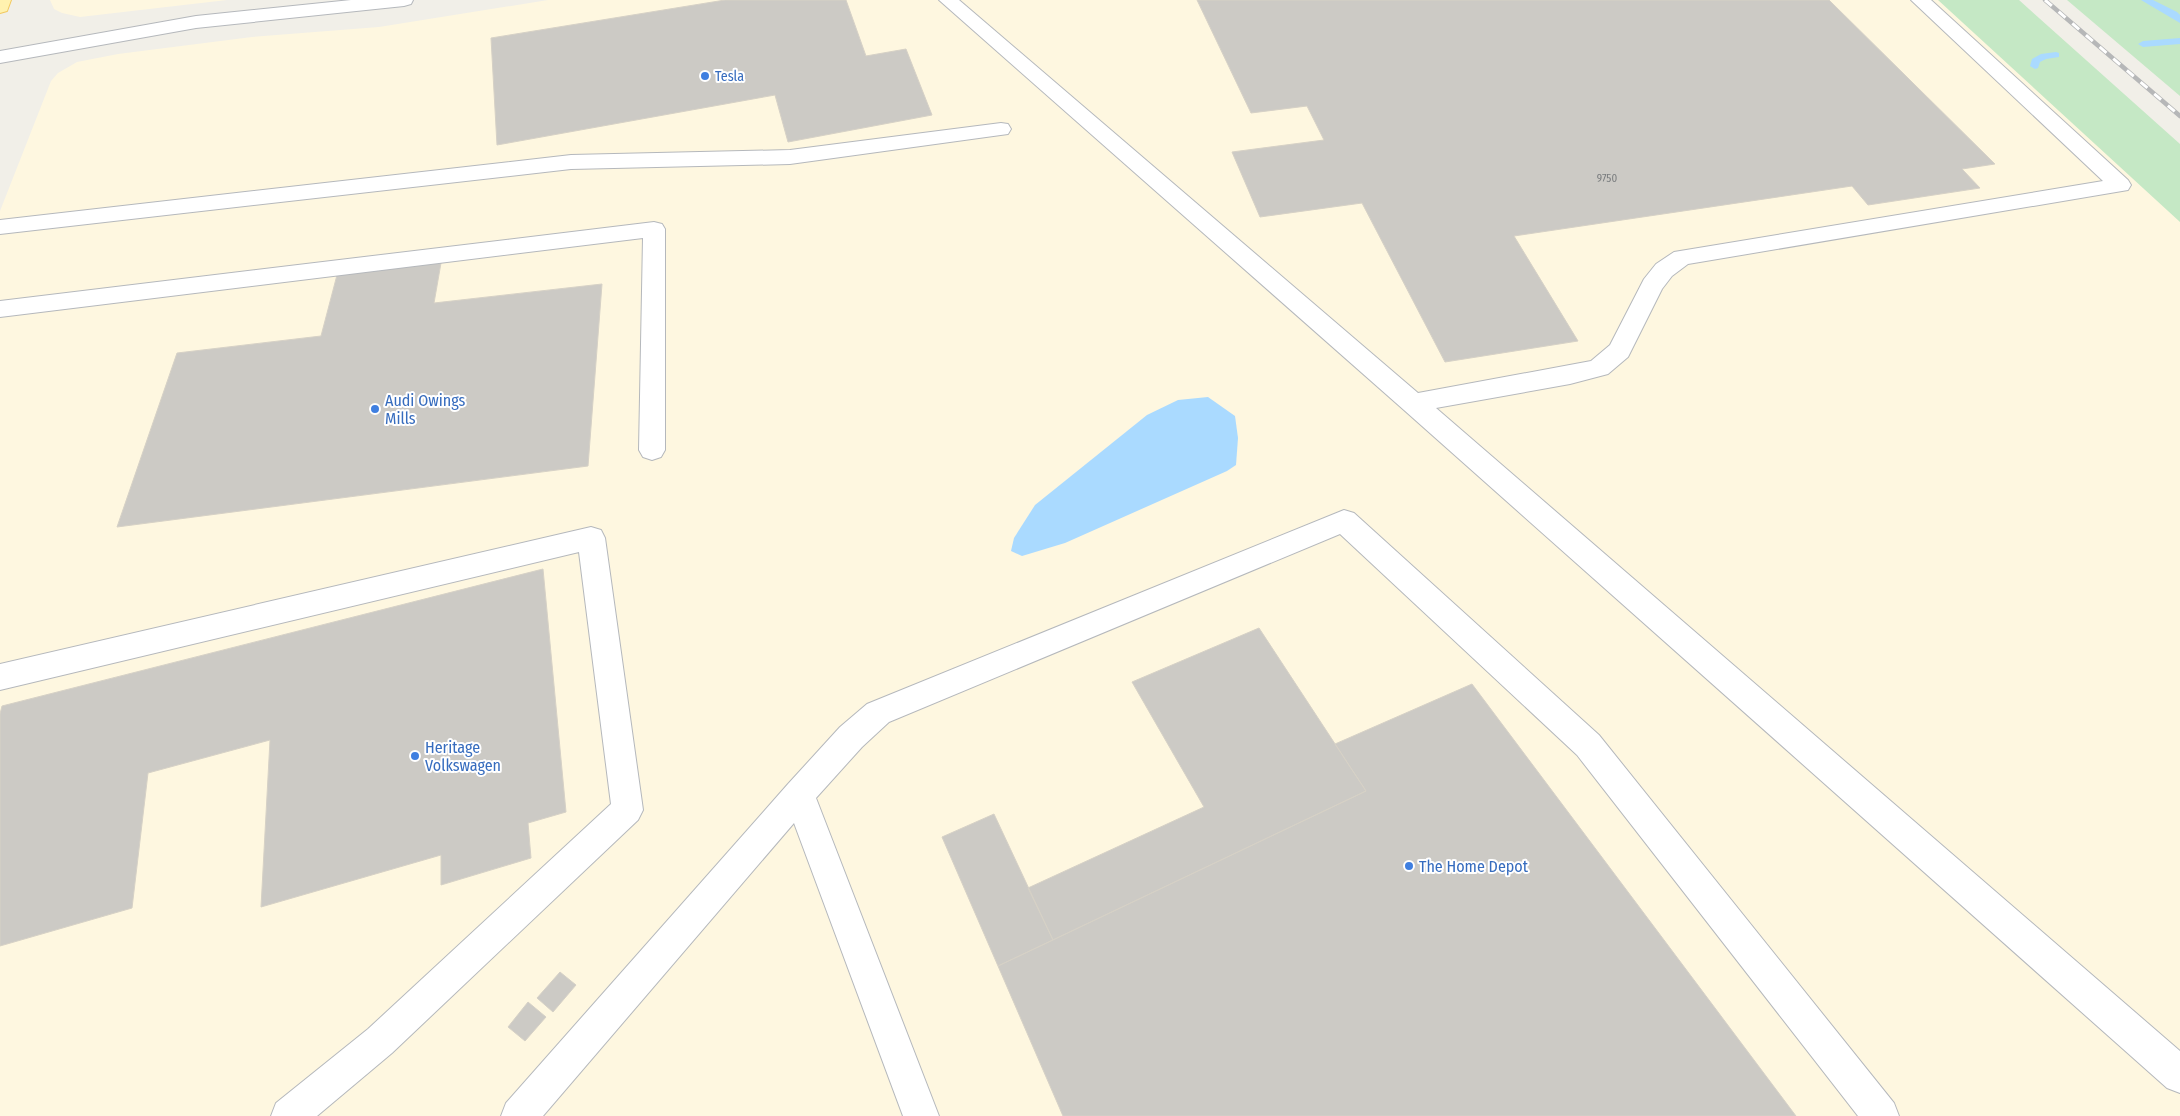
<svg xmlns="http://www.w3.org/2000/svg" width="2180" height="1116" font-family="'Fira Sans Condensed',sans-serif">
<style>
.commercial{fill:#fef7e0}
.green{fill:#c5e8c5}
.water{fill:#aadaff}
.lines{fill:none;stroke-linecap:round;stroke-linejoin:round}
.stream{fill:#aadaff;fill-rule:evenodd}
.building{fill:#cccac5;stroke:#d6d1c6}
.minor-casing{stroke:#b5b8bc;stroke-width:2}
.major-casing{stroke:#f2c960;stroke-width:2}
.minor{fill:#fff;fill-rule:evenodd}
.major{fill:#fff2af;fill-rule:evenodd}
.rail-casing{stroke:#b6b7b8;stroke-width:4.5}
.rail{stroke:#fff;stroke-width:3;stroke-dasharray:9;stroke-linecap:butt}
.shop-dot{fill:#3f7fe0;stroke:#fff;stroke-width:2}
.labels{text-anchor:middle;stroke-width:4;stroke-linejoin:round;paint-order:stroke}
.far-number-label{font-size:11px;fill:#7a7d7f}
.far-shop-label{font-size:14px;fill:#366cbe;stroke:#fff;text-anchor:start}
.shop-label{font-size:16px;fill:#366cbe;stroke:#fff;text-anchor:start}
</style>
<rect width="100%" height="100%" fill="#f1efe8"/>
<!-- commercial -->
<path class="commercial" d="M 50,0 L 227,0 L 80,17 L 62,13 L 54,9 Z
M 548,0 L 1978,0 L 2180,183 L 2180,1116 L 0,1116 L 0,211 L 51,81 L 58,73 L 77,62 L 118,54 L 252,37 L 379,27 Z"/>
<!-- green -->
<path class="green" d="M 1938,0 L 2019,0 L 2180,144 L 2180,222 Z
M 2067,0 L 2180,0 L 2180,96 Z"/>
<!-- water -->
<path class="water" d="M 1208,397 L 1235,416 L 1238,438 L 1236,465 L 1227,471 L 1065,543 L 1022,556 L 1011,551 L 1014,538 L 1035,505 L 1147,415 L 1178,400 Z"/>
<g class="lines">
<!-- stream -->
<path class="stream" d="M 2141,0 L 2153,0 L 2177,12 L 2180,15 L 2180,23 Z
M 2180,38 L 2180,44 L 2143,47 L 2138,44 L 2143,41 Z
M 2056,52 L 2059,53 L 2059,57 L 2046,59 L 2040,62 L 2038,68 L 2035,69 L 2030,66 L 2032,59 L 2041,54 Z"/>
</g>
<!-- building -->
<path class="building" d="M 725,0 L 846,0 L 866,56 L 906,49 L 932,115 L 788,142 L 775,95 L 497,145 L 491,38 Z
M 1197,0 L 1829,0 L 1995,164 L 1962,169 L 1980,188 L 1868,205 L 1852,186 L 1514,236 L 1578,341 L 1445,362 L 1362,203 L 1260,217 L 1232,152 L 1324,140 L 1307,106 L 1251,113 Z
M 441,263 L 434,303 L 602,284 L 588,466 L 117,527 L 177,353 L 321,336 L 337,275 Z
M 543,569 L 566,812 L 528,823 L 531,858 L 441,885 L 441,855 L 261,907 L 270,740 L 148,773 L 132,908 L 0,946 L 0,714 L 2,706 Z
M 1259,628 L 1366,791 L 1053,940 L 1028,888 L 1204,807 L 1132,682 Z
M 1472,684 L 1796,1116 L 1063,1116 L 998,966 L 1366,791 L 1335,744 Z
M 994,814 L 1053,940 L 998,966 L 942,837 Z
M 560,972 L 576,985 L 553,1012 L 537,998 Z
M 528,1002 L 546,1017 L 525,1041 L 508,1027 Z"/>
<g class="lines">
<!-- minor casing -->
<g class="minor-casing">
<path id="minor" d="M 351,0 L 413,0 L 411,4 L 404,6 L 196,28 L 0,63 L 0,51 L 196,16 Z
M 939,0 L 959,0 L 1418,393 L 1591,361 L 1610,345 L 1644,279 L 1656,264 L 1674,252 L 2103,181 L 1911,0 L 1931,0 L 2128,180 L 2131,185 L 2128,190 L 1688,264 L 1672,276 L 1662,289 L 1628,357 L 1608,374 L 1570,384 L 1436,408 L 2180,1051 L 2180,1093 L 2167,1088 L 1404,410 Z
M 1001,123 L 1008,124 L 1011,129 L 1008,134 L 790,164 L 571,169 L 0,234 L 0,220 L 571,155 L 790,150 Z
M 654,222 L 662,224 L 665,229 L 665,450 L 661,457 L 652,460 L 643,457 L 639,450 L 643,238 L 0,317 L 0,301 Z
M 1344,510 L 1354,513 L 1599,735 L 1894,1103 L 1899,1116 L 1858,1116 L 1577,755 L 1340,534 L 889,722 L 862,747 L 816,798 L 939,1116 L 903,1116 L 794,823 L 543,1116 L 501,1116 L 506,1103 L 788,784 L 840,727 L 867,704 Z
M 591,527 L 601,530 L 605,538 L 643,810 L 638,820 L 392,1053 L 317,1116 L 271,1116 L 276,1103 L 368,1029 L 611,804 L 579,552 L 0,690 L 0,664 Z"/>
</g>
<!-- major casing -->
<g class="major-casing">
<path id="major" d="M 0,0 L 11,0 L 7,11 L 0,13 Z"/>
</g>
<!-- minor -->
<use href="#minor" class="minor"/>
<!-- major -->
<use href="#major" class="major"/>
<!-- rail casing -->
<g class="rail-casing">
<path id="rail" d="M 2045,0 L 2180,116"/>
</g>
<!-- rail -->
<use href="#rail" class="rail"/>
</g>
<!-- markers -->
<g class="shop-dot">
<circle cx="705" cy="76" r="5"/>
<circle cx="375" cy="409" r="5"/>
<circle cx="415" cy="756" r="5"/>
<circle cx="1409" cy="866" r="5"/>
</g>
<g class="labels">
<!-- far-number labels -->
<g class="far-number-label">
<text x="1607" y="182">9750</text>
</g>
<!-- far-shop labels -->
<g class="far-shop-label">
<text x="715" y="81">Tesla</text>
</g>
<!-- shop labels -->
<g class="shop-label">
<text x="385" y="406">Audi Owings<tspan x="385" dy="18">Mills</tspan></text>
<text x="425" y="753">Heritage<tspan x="425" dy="18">Volkswagen</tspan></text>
<text x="1419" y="872">The Home Depot</text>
</g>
</g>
</svg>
